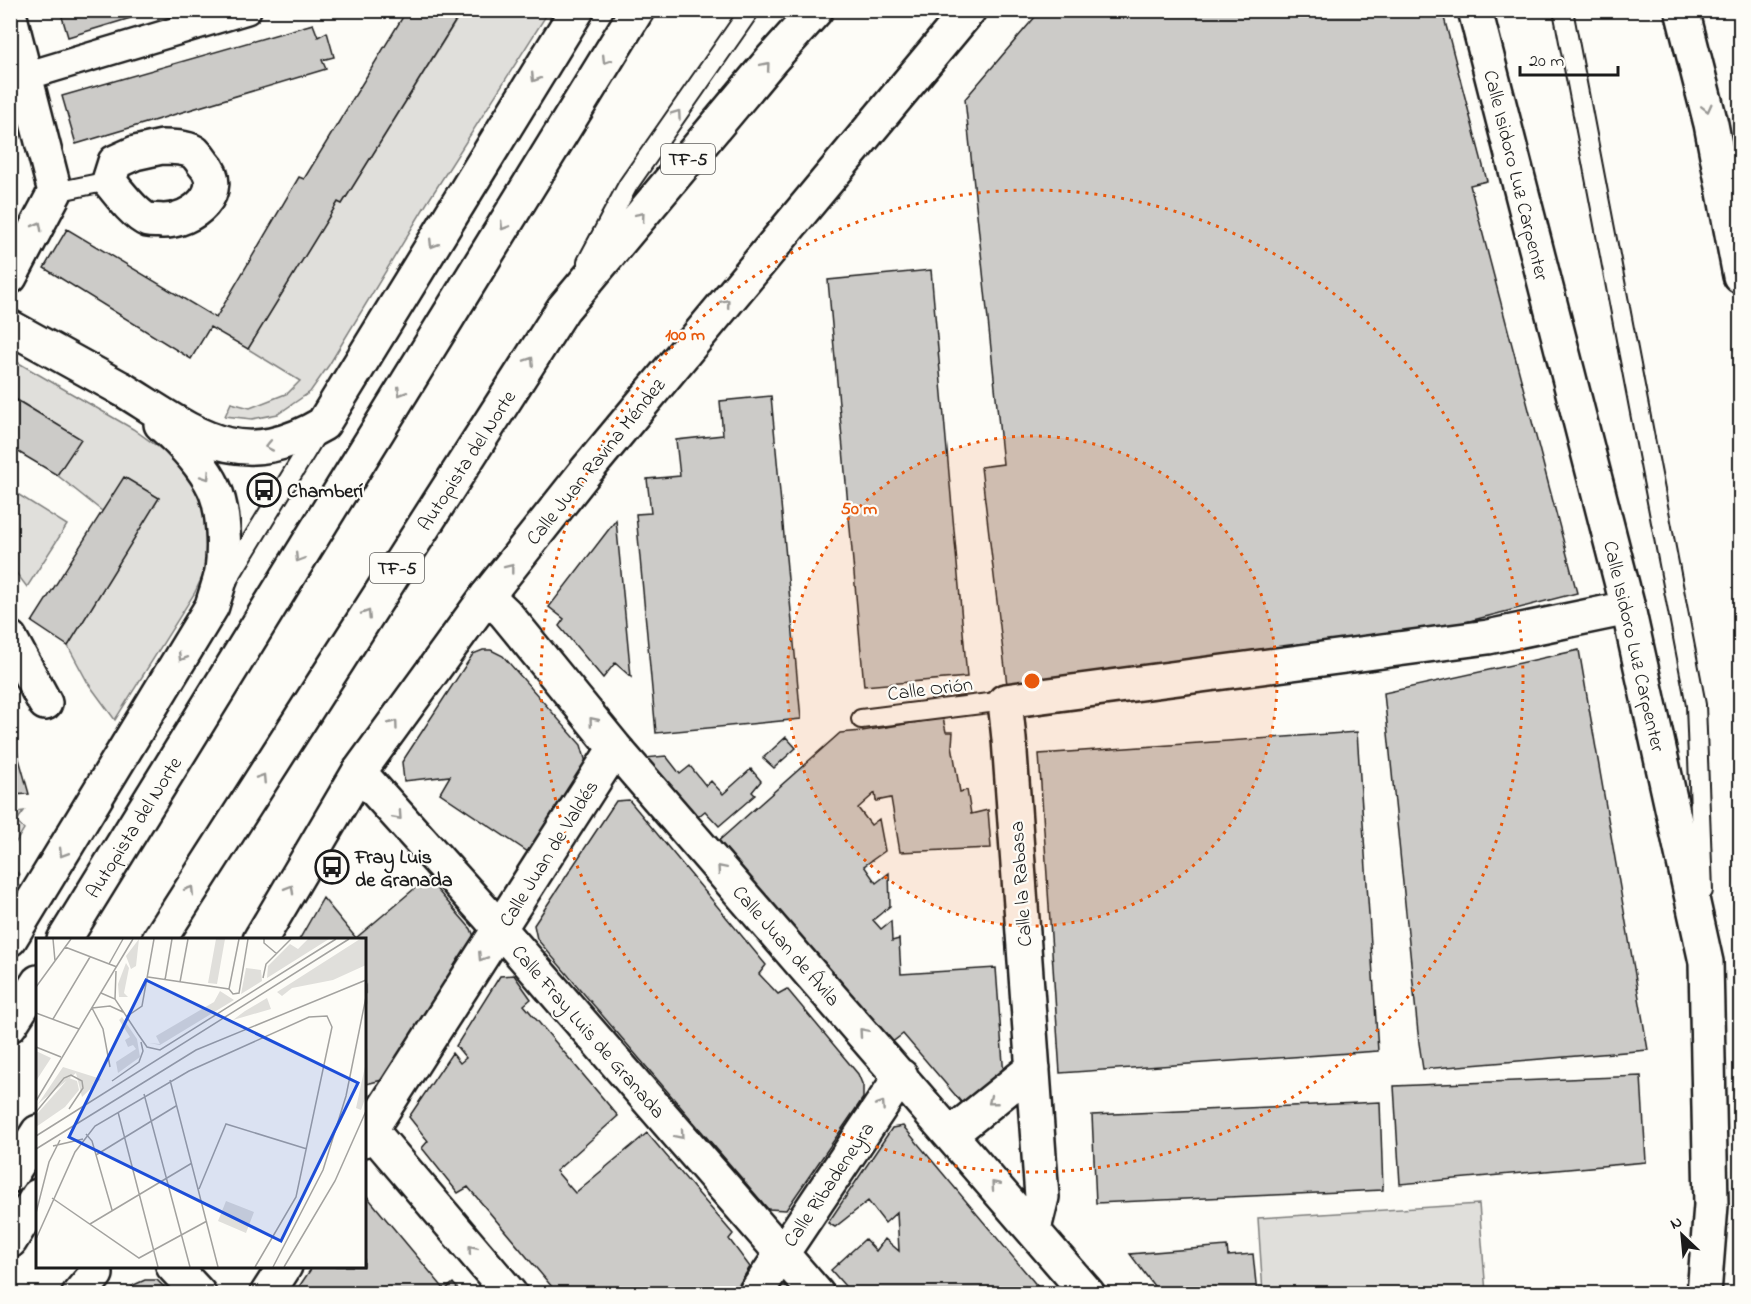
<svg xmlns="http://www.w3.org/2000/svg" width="1751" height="1304" font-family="'Indie Flower',sans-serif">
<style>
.green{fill:#e0dfdb;stroke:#7e7e7c;stroke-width:1.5}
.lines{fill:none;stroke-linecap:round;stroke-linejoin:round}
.stream{stroke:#797876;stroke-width:10}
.building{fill:#cccbc8;stroke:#1c1c1c;stroke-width:1.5}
.service-casing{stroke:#1c1c1c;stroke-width:22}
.pedestrian-casing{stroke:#1c1c1c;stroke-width:32}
.minor-casing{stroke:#1c1c1c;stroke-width:38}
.tertiary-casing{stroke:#1c1c1c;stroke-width:38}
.motorway-casing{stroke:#1c1c1c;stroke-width:38}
.service{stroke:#fdfcf7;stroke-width:18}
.pedestrian{stroke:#fdfcf7;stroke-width:27}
.minor{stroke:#fdfcf7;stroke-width:33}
.tertiary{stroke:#fdfcf7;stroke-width:33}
.motorway{stroke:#fdfcf7;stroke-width:33}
.oneway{stroke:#989794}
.ring{fill:none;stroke:#e8590c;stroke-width:3;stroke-dasharray:3 6}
.labels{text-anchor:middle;stroke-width:4.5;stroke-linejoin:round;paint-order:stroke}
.shield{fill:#fdfcf7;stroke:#605f5e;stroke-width:1.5}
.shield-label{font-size:18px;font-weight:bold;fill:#1c1c1c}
.street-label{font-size:20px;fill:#1c1c1c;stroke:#fdfcf7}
.poi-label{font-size:20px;font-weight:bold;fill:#1c1c1c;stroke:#fdfcf7;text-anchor:start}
.inset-road{fill:none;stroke:#a3a29f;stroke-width:1.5}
.view{fill:#1d4ed8;fill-opacity:0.15;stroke:#1d4ed8;stroke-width:3}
.inset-edge{fill:none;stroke:#1c1c1c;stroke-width:3}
.centre{fill:#e8590c;stroke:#fdfcf7;stroke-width:3}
.ring-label{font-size:18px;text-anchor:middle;font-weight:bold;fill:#e8590c;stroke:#fdfcf7;stroke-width:4.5;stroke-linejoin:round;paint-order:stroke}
</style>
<rect width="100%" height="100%" fill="#fdfcf7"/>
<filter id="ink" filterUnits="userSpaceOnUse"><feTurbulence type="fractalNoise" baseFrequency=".0167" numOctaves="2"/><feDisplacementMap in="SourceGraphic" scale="12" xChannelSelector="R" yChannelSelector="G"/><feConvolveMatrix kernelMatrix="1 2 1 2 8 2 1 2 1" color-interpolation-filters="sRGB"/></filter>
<g filter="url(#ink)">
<!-- green -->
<path class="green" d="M 457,11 L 549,11 L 427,203 L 329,365 L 310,392 L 278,414 L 252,419 L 225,416 L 231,403 L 250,408 L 288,393 L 300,381 L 248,349 L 338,202 L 342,204 L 456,21 L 452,18 Z
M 10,358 L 133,429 L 172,457 L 202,500 L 208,534 L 205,571 L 194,594 L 115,720 L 88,683 L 68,646 L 159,498 L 127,479 L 102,511 L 57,475 L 80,439 L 11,396 Z
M 11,490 L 67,525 L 27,587 L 11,566 Z
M 24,811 L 16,822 L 24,829 L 11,850 L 11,813 Z
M 1479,1204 L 1486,1293 L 1263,1293 L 1258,1218 Z"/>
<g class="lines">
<!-- stream -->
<path class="stream" d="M 10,877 L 15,876"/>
</g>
<!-- building -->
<path class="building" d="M 60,10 L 157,10 L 68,37 Z
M 407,10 L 457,10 L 452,18 L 456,20 L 342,204 L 338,202 L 248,349 L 210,327 L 191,359 L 44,268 L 67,229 L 216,318 L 299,177 L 304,179 Z
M 1041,10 L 1442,10 L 1487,181 L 1470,185 L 1577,593 L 1450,626 L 1007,685 L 981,467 L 1003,464 L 965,99 Z
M 313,24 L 318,37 L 327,32 L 334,57 L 322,60 L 326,69 L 76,144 L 62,96 Z
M 931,270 L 967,677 L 864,686 L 828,280 Z
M 10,396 L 81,439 L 57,475 L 10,447 Z
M 771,396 L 801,719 L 656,733 L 636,514 L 651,513 L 647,479 L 680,476 L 676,440 L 723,435 L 720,401 Z
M 124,477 L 159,498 L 68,646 L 32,622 Z
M 616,520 L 631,677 L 615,663 L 603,678 L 559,626 L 564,619 L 549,607 Z
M 483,650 L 491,650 L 503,656 L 581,745 L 587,766 L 531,854 L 440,793 L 450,776 L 404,781 L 402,762 L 473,654 Z
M 1579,650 L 1648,1050 L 1423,1069 L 1419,1043 L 1384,693 Z
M 943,718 L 946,732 L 953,732 L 952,745 L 960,792 L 967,790 L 971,814 L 988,810 L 991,848 L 900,852 L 891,798 L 876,801 L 875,793 L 858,808 L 871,825 L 879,819 L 885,851 L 864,866 L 876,883 L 889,873 L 890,906 L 873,920 L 881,929 L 891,921 L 892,941 L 899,939 L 901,974 L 996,968 L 1004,1077 L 962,1103 L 903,1034 L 887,1046 L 714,845 L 840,733 L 862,731 Z
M 1357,732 L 1378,1051 L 1060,1073 L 1039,754 Z
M 786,737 L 796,748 L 774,768 L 763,758 Z
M 16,748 L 29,794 L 10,795 L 10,749 Z
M 666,756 L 680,774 L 690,766 L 706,786 L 711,781 L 723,794 L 751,769 L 761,781 L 752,792 L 755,795 L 719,826 L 705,811 L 694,820 L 644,758 Z
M 629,800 L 766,965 L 759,974 L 778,994 L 787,989 L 858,1074 L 863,1086 L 863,1098 L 857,1107 L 786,1210 L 768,1209 L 537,939 L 534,925 L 616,801 Z
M 427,878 L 471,929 L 475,939 L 382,1080 L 366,1084 L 364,940 L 299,940 L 323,898 L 356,938 Z
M 514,975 L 531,999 L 524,1005 L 618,1116 L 556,1171 L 575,1193 L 647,1133 L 733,1234 L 729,1239 L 750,1267 L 733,1294 L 711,1294 L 709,1291 L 705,1294 L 685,1294 L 677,1286 L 670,1294 L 558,1294 L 468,1187 L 458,1193 L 422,1148 L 428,1141 L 409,1117 L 452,1053 L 460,1063 L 466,1058 L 456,1046 L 500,976 Z
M 1641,1076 L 1646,1162 L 1400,1184 L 1394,1086 Z
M 1380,1102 L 1383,1190 L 1096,1203 L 1092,1115 Z
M 903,1126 L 1044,1294 L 852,1294 L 831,1270 L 865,1239 L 876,1251 L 885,1239 L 899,1251 L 897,1212 L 885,1223 L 868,1201 L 835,1227 L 828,1223 L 892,1128 Z
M 365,1194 L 445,1290 L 453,1283 L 462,1294 L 294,1294 L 313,1266 L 364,1266 Z
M 1227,1246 L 1228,1256 L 1253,1254 L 1257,1294 L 1160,1294 L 1130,1254 Z
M 145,1280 L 157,1280 L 171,1294 L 125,1294 L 134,1285 Z"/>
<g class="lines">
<!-- service casing -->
<g class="service-casing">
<path id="service" d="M 1563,10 L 1696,705 L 1703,891
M 55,192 L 109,181
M 587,262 L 628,185 L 750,10
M 227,581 L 319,430
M 861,719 L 1005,701"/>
</g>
<!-- pedestrian casing -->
<g class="pedestrian-casing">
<path id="pedestrian" d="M 26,76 L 247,10"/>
</g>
<!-- minor casing -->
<g class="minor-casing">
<path id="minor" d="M 10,17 L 55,192 L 10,277
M 162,147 C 172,147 185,147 194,152 C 197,155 201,160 203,163 C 229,191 192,222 162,221 C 158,220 152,221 148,220 C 135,215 118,192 109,181 L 115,162 L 135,153 Z
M 487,596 L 505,613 L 615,748 L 1088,1294
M 10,638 L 45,703
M 359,772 L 500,929 L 817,1294
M 364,1122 L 510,1294
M 951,1134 L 1033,1068
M 364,1140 L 615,748
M 1034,1229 L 1042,1197 L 1009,739 L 1005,701 L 1488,637 L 1628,608
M 173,1266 L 199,1294
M 267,1294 L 285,1266
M 755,1294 L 901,1076"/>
</g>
<!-- tertiary casing -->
<g class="tertiary-casing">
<path id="tertiary" d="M 1475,10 L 1628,608 L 1706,962 L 1711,1205 L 1704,1294
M 10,327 L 122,389
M 260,940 L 359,772 L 487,596 L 586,471 L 969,10"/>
</g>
<!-- motorway casing -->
<g class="motorway-casing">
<path id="motorway" d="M 1682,10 L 1711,124 L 1740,276
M 122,389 C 195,434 238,474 323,424 L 577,10
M 10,939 L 212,606 C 215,595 220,583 222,571 C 225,548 224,509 214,488 C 203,464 181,442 161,424
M 64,940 L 637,10
M 159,940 L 563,309 L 772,59 L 816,10
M 10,1025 L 38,982
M 10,1176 L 38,1132
M 10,1241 L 38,1196
M 79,1294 L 96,1274"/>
</g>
<!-- service -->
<use href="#service" class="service"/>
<!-- pedestrian -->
<use href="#pedestrian" class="pedestrian"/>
<!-- minor -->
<use href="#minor" class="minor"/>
<!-- tertiary -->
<use href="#tertiary" class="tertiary"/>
<!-- motorway -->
<use href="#motorway" class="motorway"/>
</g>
<!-- one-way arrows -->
<defs><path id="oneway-chevron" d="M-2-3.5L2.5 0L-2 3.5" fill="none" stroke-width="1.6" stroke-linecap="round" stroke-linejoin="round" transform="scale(1.5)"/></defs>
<g class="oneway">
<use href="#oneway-chevron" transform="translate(606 60) rotate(122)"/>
<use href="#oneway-chevron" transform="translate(766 66) rotate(-50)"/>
<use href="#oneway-chevron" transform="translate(535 78) rotate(122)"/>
<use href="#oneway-chevron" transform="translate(1707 108) rotate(76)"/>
<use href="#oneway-chevron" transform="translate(677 114) rotate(-55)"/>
<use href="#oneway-chevron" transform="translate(641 216) rotate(-50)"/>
<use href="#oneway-chevron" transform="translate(38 226) rotate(-62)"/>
<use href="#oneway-chevron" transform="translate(504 226) rotate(122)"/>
<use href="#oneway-chevron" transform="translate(433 244) rotate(122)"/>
<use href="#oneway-chevron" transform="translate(726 303) rotate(-50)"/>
<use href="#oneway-chevron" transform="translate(530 361) rotate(-57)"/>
<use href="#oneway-chevron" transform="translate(401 392) rotate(122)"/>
<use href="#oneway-chevron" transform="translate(269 446) rotate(169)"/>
<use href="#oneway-chevron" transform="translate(206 476) rotate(56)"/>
<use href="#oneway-chevron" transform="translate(299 558) rotate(122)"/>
<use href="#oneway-chevron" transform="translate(510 568) rotate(-52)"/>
<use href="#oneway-chevron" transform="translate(367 614) rotate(-57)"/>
<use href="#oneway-chevron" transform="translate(182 657) rotate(121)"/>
<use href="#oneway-chevron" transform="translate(593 721) rotate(-129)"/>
<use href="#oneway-chevron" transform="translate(394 724) rotate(-54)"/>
<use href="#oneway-chevron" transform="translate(262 778) rotate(-57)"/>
<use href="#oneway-chevron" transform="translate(398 816) rotate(48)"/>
<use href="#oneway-chevron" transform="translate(63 853) rotate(121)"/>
<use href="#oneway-chevron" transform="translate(721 869) rotate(-131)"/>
<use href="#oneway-chevron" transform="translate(290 889) rotate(-60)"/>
<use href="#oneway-chevron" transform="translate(190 890) rotate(-58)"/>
<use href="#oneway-chevron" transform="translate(482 957) rotate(123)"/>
<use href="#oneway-chevron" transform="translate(863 1032) rotate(-131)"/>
<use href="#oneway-chevron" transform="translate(992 1101) rotate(141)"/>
<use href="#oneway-chevron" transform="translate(881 1105) rotate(-56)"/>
<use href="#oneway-chevron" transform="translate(680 1135) rotate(49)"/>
<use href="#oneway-chevron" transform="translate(995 1185) rotate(-131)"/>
<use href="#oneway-chevron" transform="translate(472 1249) rotate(-130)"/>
</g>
</g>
<!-- distance rings -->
<circle cx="1032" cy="681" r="245" fill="#e8590c" fill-opacity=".12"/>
<g class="ring">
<circle cx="1032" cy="681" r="245"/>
<circle cx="1032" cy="681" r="491"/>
</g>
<!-- icons -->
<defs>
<g id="bus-ring" transform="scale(1.725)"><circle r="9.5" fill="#fdfcf7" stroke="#1c1c1c" stroke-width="1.5"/><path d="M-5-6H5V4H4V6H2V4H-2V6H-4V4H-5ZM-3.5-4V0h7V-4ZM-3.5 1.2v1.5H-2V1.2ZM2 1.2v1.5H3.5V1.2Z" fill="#1c1c1c"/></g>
</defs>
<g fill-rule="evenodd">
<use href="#bus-ring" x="264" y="490"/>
<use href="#bus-ring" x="332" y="867"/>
</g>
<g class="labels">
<!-- shield labels -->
<g class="shield">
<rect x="661" y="144" width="54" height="30" rx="4.5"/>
<rect x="370" y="553" width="54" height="30" rx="4.5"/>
</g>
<g class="shield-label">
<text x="688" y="165">TF-5</text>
<text x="397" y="574">TF-5</text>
</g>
<!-- street labels -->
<g class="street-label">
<text transform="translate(1517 175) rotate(76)" y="7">Calle Isidoro Luz Carpenter</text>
<text transform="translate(466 460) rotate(-57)" y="7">Autopista del Norte</text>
<text transform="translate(595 461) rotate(-51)" y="7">Calle Juan Ravina Méndez</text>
<text transform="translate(1635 646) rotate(77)" y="7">Calle Isidoro Luz Carpenter</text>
<text transform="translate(930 688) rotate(-7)" y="7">Calle Orión</text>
<text transform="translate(133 827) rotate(-58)" y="7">Autopista del Norte</text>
<text transform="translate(548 853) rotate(-58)" y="7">Calle Juan de Valdés</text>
<text transform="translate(1020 884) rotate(-94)" y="7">Calle la Rabasa</text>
<text transform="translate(787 945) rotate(49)" y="7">Calle Juan de Ávila</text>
<text transform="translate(589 1031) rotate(49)" y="7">Calle Fray Luis de Granada</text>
<text transform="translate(828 1184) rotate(-56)" y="7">Calle Ribadeneyra</text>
</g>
<!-- poi labels -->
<g class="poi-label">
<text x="287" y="497">Chamberí</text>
<text x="355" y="863">Fray Luis<tspan x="355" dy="23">de Granada</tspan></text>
</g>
</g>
<!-- overview -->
<g transform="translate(36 938)">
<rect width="330" height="330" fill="#fdfcf7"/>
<path d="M 103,1 L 100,28 L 95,31 L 90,18 ZM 180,1 L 189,1 L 181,46 L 172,45 ZM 272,1 L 293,1 L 231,40 L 232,28 L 254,6 L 262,11 ZM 324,1 L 330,1 L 330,27 L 297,42 L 256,50 L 246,58 L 241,54 ZM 90,25 L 93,30 L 88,55 L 92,59 L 83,59 L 82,46 ZM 210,30 L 225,32 L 226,43 L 205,56 ZM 184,53 L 198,62 L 124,107 L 113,105 L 124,106 L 120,98 L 178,64 ZM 231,60 L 235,71 L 197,82 L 209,73 ZM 86,79 L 101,101 L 104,119 L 82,135 L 80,124 L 100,111 L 97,107 L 92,109 L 89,102 L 94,99 L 83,82 ZM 0,113 L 15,120 L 0,143 ZM 330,124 L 330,158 L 325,172 L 320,170 ZM 27,129 L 65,141 L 46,159 L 40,135 L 2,166 ZM 33,140 L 41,143 L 43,152 L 29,169 L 0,189 L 0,177 ZM 190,263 L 218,274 L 210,295 L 182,283 Z" fill="#e0dfdb"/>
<path class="inset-road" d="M 17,1 L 19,23M 203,1 L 193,51 L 197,56 L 203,55 L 212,1M 228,1 L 228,5 L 241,16M 29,9 L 81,29M 73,26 L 87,1M 112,39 L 193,51M 227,40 L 230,26 L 255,1M 129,42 L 136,1M 144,44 L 152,1M 0,49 L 35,1M 65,55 L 79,61 L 102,96M 79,61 L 80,33M 56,70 L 67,91 L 74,129M 56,70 L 74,68 L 87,74M 0,75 L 43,91M 90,79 L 106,68 L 118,1M 17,81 L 54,19M 102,96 L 111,109 L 124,112 L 300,1M 0,109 L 25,119M 134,142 L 182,329M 76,143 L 103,124 L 107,113 L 105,104M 108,156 L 154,329M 0,163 L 97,1M 0,174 L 28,140 L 35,137 L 46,143 L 47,150 L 33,171M 82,174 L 122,329M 50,196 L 56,203 L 76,272M 0,198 L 313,1M 17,208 L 47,201M 0,211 L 160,112 L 330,42M 60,217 L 140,168M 163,251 L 190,186 L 271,211M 16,260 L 103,320 L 171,283M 0,275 L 13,224 L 24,202M 54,286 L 156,225M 0,301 L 39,214 L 59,188 L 153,133 L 273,79 L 291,78 L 296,89 L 260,259 L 219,329M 237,329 L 287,232 L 310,158 L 330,59M 248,329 L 299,243 L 330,173"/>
<path class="view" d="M 110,42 L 322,145 L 245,303 L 33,199 Z"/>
<rect width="330" height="330" class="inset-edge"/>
</g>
<circle cx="1032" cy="681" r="9" class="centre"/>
<g class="ring-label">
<text x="685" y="340">100 m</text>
<text x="859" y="514">50 m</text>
</g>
<!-- margin -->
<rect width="1751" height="1304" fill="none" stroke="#fdfcf7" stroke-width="36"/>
<rect x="18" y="18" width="1715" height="1268" fill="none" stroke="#1c1c1c" stroke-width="2" filter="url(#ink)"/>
<!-- north arrow -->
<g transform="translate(1682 1235) rotate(334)" stroke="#fdfcf7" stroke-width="4.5" paint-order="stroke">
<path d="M0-4.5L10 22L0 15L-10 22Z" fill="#1c1c1c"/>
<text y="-9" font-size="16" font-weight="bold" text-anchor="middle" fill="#1c1c1c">N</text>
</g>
<!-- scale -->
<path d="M1520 66v9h98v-9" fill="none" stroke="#1c1c1c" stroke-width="3"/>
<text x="1529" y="66" font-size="18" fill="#1c1c1c" stroke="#fdfcf7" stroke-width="4.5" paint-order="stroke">20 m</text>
</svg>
